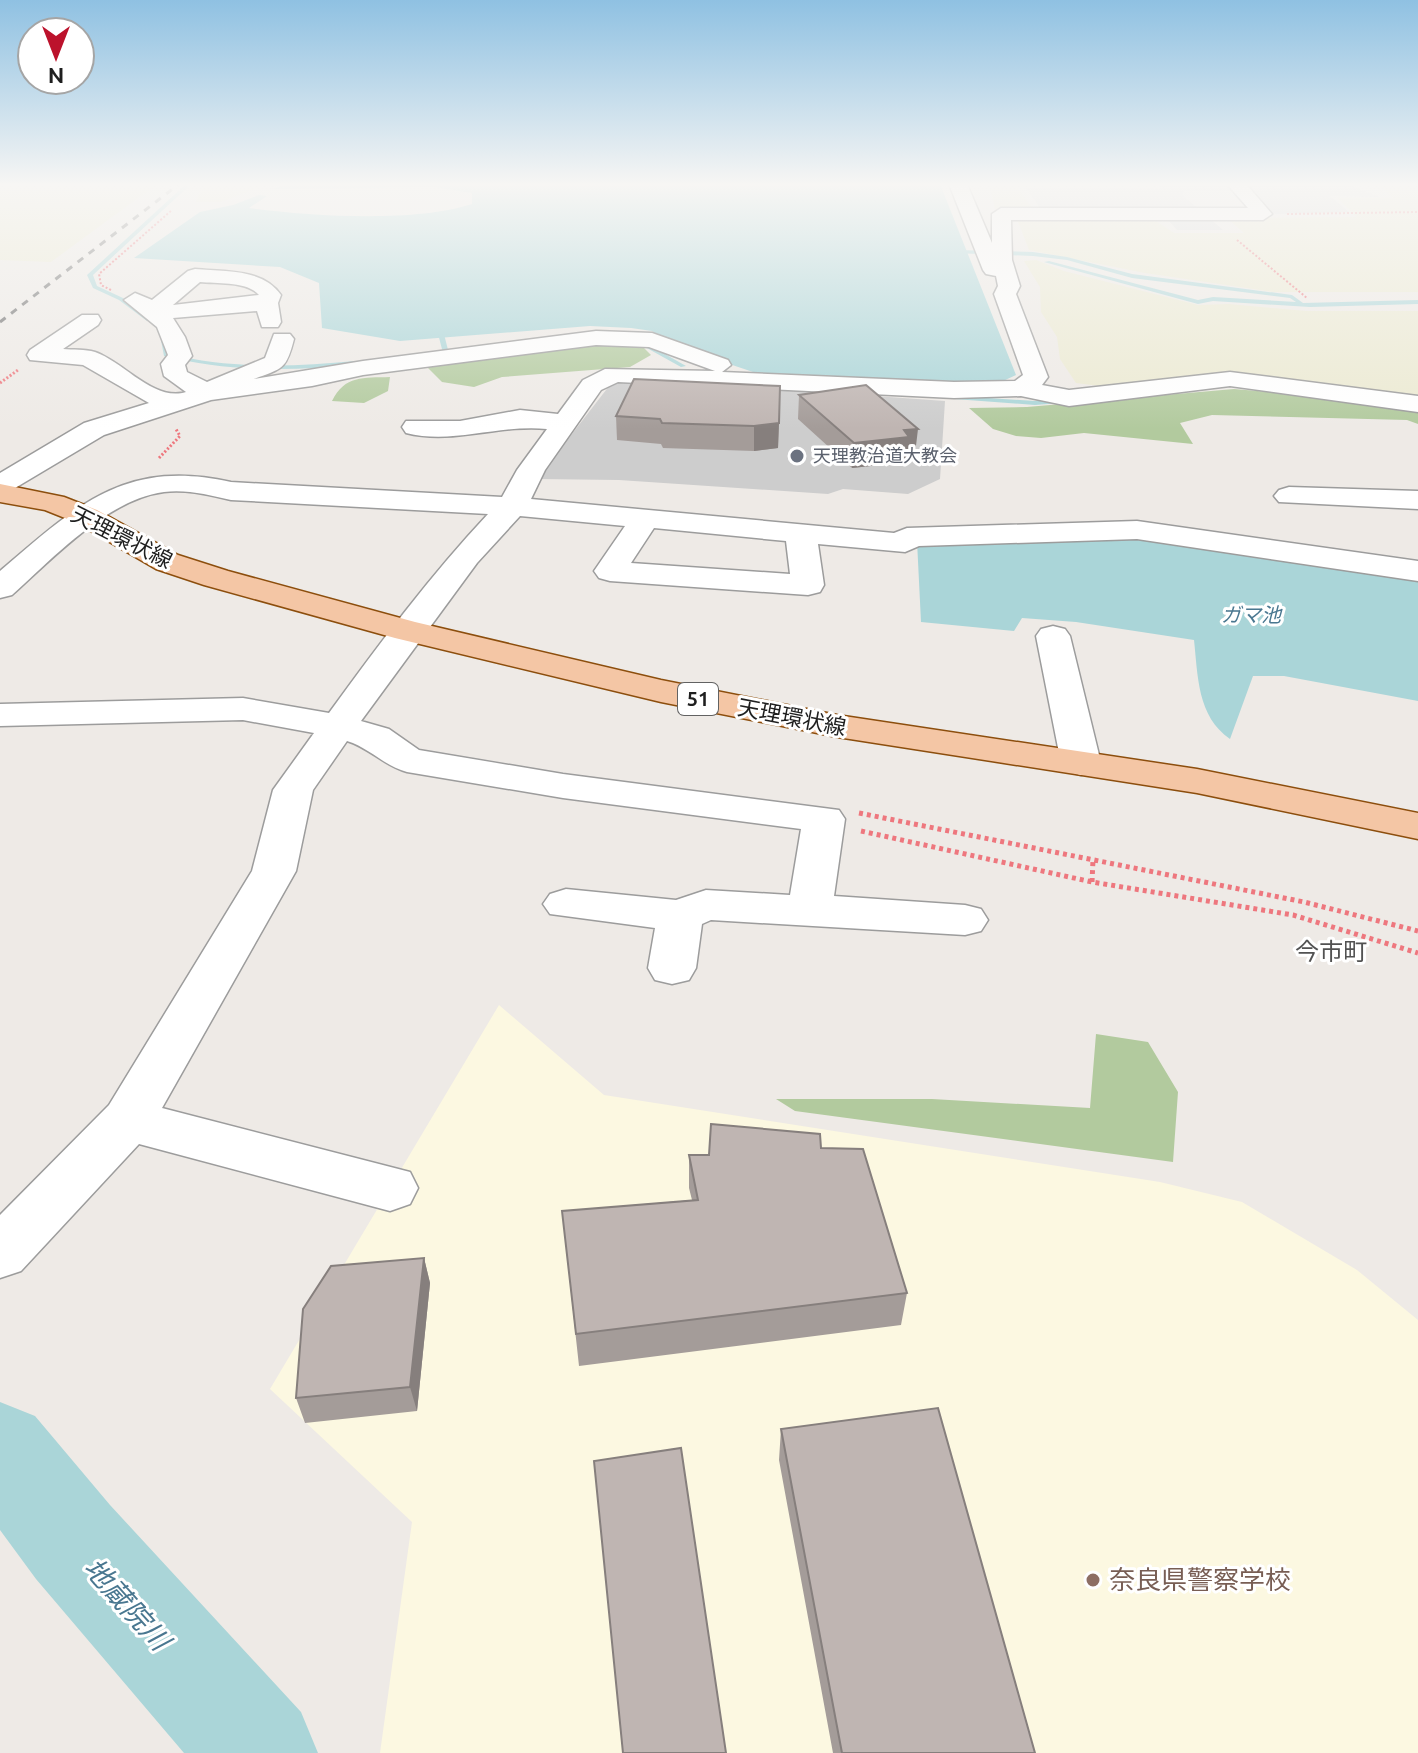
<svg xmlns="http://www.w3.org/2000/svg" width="1418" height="1753" font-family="Ubuntu,'Noto Sans JP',sans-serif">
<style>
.residential{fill:#dcdcdc}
.education{fill:#fcf8e1}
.religious{fill:#cdcdcd}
.farmland{fill:#ecead2}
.forest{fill:#b2ca9e}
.water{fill:#aad5d8}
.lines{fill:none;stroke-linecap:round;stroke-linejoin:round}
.stream{fill:#aad5d8;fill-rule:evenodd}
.river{fill:#aad5d8;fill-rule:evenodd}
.minor-casing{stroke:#9c9c9c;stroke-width:3}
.major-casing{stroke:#8c4e0d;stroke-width:3}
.path-far2{stroke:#ee777e;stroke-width:2;stroke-dasharray:2 2;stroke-linecap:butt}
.path-far1{stroke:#ee777e;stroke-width:3;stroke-dasharray:2 2;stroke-linecap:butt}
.path{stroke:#ee777e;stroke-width:5;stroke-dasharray:4 4;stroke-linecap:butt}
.minor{fill:#fff;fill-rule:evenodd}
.major{fill:#f4c6a5;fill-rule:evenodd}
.rail{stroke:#6d6d6d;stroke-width:3;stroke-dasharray:7 7;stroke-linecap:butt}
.wall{fill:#a49c99}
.shaded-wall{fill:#867f7d}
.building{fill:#bfb5b2;stroke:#867f7d;stroke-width:2}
.worship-dot{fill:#6b7280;stroke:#fff;stroke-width:3}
.education-dot{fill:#8d6e63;stroke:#fff;stroke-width:3}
.labels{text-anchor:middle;stroke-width:6;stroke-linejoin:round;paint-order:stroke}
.far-worship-label{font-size:18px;fill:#5b616d;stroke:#fff;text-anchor:start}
.far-water-label{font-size:20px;font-style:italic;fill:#497790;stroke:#fff}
.shield{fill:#fff;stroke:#626262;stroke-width:2}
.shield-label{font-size:20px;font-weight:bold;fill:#1f1f1f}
.street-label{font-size:22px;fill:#1f1f1f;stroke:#fff}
.neighbourhood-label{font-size:24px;fill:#525252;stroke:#fff}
.near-education-label{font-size:26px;fill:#785e54;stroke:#fff;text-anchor:start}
.near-water-label{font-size:28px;font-style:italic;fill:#497790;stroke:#fff}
</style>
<rect width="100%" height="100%" fill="#eeeae6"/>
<!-- residential -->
<path class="residential" d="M 1159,184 L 1347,184 L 1379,197 L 1330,196 L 1349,212 L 1278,214 L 1272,213 L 1247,191 L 1184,191 L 1182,195 L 1223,230 L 1177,230 L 1162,213 L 1043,212 L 1026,188 L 1162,189 Z"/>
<!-- education -->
<path class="education" d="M 499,1005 L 604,1095 L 1160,1182 L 1242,1202 L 1357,1270 L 1418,1320 L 1418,1753 L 380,1753 L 412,1522 L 270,1389 Z"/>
<!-- religious -->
<path class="religious" d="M 652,380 L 945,401 L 940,479 L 908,494 L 843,489 L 828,494 L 619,480 L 537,479 L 613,381 Z"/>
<!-- farmland -->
<path class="farmland" d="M 0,184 L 157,184 L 51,262 L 0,260 Z
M 204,184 L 268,184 L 221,202 L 196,202 Z
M 989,184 L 1152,184 L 1154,187 L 1017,187 L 1034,210 L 995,209 Z
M 1377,184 L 1418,184 L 1418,292 L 1274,292 L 1145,273 L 1029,250 L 1017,219 L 1153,219 L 1174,233 L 1244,233 L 1227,218 L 1357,217 L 1337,198 L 1393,198 Z
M 1036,260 L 1064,271 L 1198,305 L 1229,304 L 1306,311 L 1418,311 L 1418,400 L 1211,376 L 1115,388 L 1076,383 L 1060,359 L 1057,337 L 1041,312 L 1040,287 L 1024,261 Z"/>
<!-- forest -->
<path class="forest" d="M 619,343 L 643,347 L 651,355 L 630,367 L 502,377 L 474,387 L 442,382 L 425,365 Z
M 390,377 L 388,391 L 364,403 L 332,401 C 345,375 363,378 390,377 Z
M 1234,389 L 1315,396 L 1418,412 L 1418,424 L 1407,420 L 1212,415 L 1180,423 L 1193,444 L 1084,433 L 1041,438 L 1016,436 L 993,429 L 969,408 L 1027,407 Z
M 1096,1034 L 1148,1042 L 1178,1092 L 1173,1162 L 795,1111 L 776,1099 L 932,1099 L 1090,1108 Z"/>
<!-- water -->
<path class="water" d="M 291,184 L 940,184 L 1016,375 L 1001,382 L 963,383 L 756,373 L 673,345 L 652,331 L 631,328 L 590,326 L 400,341 L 322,328 L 319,283 L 280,267 L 134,258 L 200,212 L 233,205 L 259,195 L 267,196 L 249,208 C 311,216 414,223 472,204 L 472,193 L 434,187 L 272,189 Z
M 1140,535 L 1418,579 L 1418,701 L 1284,676 L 1253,676 L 1230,739 C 1197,716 1198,676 1194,640 L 1076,622 L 1022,618 L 1014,631 L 921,622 L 917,541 Z"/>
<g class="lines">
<!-- stream -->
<path class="stream" d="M 186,184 L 191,184 L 93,275 L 97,286 L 123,298 L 152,320 L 147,321 L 119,300 L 93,288 L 87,275 Z
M 955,250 L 1033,252 L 1067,257 L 1132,274 L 1292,295 L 1303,303 L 1418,300 L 1418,304 L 1310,307 L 1213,301 L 1198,304 L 1044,262 L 1049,261 L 1198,300 L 1213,297 L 1296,302 L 1290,298 L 1132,278 L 1067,260 L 1033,256 L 953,253 Z
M 439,324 L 442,326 L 449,354 L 436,357 L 434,356 L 434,354 L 443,353 L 436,326 Z
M 163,333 L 166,335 L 169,354 C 231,369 292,367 355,361 L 358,363 L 355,365 C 290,371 228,372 164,356 L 160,335 Z
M 645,345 L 649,345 L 686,366 L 681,367 L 645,347 Z
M 943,395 L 1035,401 L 1061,399 L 1064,401 L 1061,403 L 1035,405 L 941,398 L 941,396 Z"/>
<!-- river -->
<path class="river" d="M 0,1402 L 35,1416 L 110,1505 L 301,1712 L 318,1753 L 184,1753 L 36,1579 L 0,1530 Z"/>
<!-- minor casing -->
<g class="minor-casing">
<path id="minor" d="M 949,184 L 967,184 L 992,243 L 992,214 L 1001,208 L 1248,208 L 1227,184 L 1246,184 L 1272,214 L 1263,220 L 1011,220 L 1012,260 L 1020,286 L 1016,294 L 1048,377 L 1042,385 L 1069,390 L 1230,372 L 1418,396 L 1418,412 L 1230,386 L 1069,406 L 1021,396 L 954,398 L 618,382 L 601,390 L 545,470 L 531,499 L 894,533 L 907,528 L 1137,521 L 1418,561 L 1418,581 L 1137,539 L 919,546 L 905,552 L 818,544 L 824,585 L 820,592 L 808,595 L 610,581 L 599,578 L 594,571 L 625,526 L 520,516 L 477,563 L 361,721 L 389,729 L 419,750 L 563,774 L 839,810 L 845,819 L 834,896 L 965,905 L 981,909 L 988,920 L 981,931 L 965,935 L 711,920 L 702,924 L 696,968 L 689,980 L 672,984 L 655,980 L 648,968 L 655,928 L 550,914 L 543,904 L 550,894 L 566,889 L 676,900 L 706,890 L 790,895 L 801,829 L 563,798 L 407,772 C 384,766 370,748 347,741 L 313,790 L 296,871 L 162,1108 L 410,1172 L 418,1188 L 410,1204 L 390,1211 L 139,1144 L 21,1271 L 0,1278 L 0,1215 L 109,1105 L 252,871 L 273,790 L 314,733 L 243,720 L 0,726 L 0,704 L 243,698 L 329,713 C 379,644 430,576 488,514 L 231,500 C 209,495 186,489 164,492 C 108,499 52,559 12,595 L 0,598 L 0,571 C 76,506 125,458 231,482 L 502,497 L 517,470 L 547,429 C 499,424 453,445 406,433 L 402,427 L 406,421 L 460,421 L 520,410 L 558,414 L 583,380 L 605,369 L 715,371 L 649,347 L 596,345 L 363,375 L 312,386 L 211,400 L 104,435 L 10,491 L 0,494 L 0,473 L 84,423 L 149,403 L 83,365 L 30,360 L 27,355 L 30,350 L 82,315 L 98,315 L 101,320 L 98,325 L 63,349 C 73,350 85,349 95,352 C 124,362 154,402 186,392 L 164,376 L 161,364 L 168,355 L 157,327 L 124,300 L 135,293 L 152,300 L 188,271 L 195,269 C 225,272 262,268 281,295 L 278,303 L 281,322 L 278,327 L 262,327 L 257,311 L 173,318 L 185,337 L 192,356 L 185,365 L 187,372 L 207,382 L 265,358 L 274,334 L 290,334 L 294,339 C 286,370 283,368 254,379 L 363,361 L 596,331 L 652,333 L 728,360 L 731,365 L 722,372 L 954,382 L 1015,381 L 1023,375 L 994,294 L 998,286 L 996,276 L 986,274 L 983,270 ZM 200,282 C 218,284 247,281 259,295 L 173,305 ZM 654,528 L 786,541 L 790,574 L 631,563 Z
M 1289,487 L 1418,491 L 1418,509 L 1279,502 L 1274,496 L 1279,490 Z
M 1053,626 L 1065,629 L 1070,636 L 1101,763 L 1095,771 L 1081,775 L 1067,771 L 1061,763 L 1036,636 L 1041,629 Z"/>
</g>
<!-- major casing -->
<g class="major-casing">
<path id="major" d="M 0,484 L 64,497 L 97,510 L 178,555 L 228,571 L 415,622 L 661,680 L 837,715 L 1197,769 L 1418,813 L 1418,839 L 1197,793 L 837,737 L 661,702 L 395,638 L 204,585 L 156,569 L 75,522 L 45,510 L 0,502 Z"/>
</g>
<!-- path-far2 -->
<path class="path-far2" d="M 1287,214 L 1418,212
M 1237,240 L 1307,298
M 111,290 L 101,285 L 99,274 L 172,210"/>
<!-- path-far1 -->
<path class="path-far1" d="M 0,383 L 18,370
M 159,458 L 180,436 L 176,429"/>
<!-- path -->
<path class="path" d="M 859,813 L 1304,902 L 1418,931
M 861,831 L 1092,882 L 1293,915 L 1418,953
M 1092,882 L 1093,860"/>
<!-- minor -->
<use href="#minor" class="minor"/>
<!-- major -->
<use href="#major" class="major"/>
<!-- rail -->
<path class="rail" d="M 0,322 L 179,184"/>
</g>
<!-- wall -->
<path class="wall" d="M 780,386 L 778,448 L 754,451 L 663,448 L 661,444 L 617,440 L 616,416 Z
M 799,395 L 915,454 L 908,455 L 907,462 L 852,468 L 798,419 Z
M 821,1148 L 907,1293 L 901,1325 L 579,1366 L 562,1211 L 692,1200 L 689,1188 L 689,1155 L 709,1155 Z
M 424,1258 L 430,1283 L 417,1411 L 305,1423 L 296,1398 Z
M 781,1429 L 1035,1753 L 833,1753 L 779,1460 Z"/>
<!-- shaded-wall -->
<path class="shaded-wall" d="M 779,423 L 778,448 L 754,451 L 754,426 Z
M 918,429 L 915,454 L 908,455 L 907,462 L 852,468 L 854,443 L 904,430 Z
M 424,1258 L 430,1283 L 417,1411 L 410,1387 Z"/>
<!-- building -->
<path class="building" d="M 634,379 L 780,386 L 779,423 L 754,426 L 662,423 L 660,419 L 616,416 Z
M 866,385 L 918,429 L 904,430 L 909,437 L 854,443 L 799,395 Z
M 711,1124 L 820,1134 L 821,1148 L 863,1149 L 907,1293 L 576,1334 L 562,1211 L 698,1200 L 689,1155 L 709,1155 Z
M 424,1258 L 410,1387 L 296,1398 L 303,1309 L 331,1266 Z
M 938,1408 L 1035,1753 L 842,1753 L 781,1429 Z
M 681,1448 L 726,1753 L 623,1753 L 594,1461 Z"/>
<!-- sky -->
<linearGradient id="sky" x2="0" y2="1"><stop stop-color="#8fc1e2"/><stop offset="0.43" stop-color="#f7f6f4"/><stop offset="1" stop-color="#f7f6f4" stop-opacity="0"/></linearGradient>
<rect width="1418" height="429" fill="url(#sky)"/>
<!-- markers -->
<circle class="worship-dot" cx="797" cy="456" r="8"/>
<circle class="education-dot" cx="1093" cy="1580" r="8"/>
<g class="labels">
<!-- far-worship labels -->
<g class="far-worship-label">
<text x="813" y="462">天理教治道大教会</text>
</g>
<!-- far-water labels -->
<g class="far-water-label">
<text x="1251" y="622">ガマ池</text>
</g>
<!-- shield labels -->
<rect class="shield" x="678" y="683" width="40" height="32" rx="6"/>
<g class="shield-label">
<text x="698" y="706">51</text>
</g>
<!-- street labels -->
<g class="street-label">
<text transform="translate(122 537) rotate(27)" y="8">天理環状線</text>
<text transform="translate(792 717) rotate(11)" y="8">天理環状線</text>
</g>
<!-- neighbourhood labels -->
<g class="neighbourhood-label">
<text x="1331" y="960">今市町</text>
</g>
<!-- near-education labels -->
<g class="near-education-label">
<text x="1109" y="1589">奈良県警察学校</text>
</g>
<!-- near-water labels -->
<g class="near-water-label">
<text transform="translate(127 1604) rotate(48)" y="10">地蔵院川</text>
</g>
</g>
<!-- north arrow -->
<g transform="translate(56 56) rotate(180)"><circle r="38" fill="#ffffff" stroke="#a5a5a5" stroke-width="2"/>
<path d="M0-6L14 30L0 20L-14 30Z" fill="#bc122c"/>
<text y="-12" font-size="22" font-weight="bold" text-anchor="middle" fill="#1f1f1f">N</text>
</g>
</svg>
